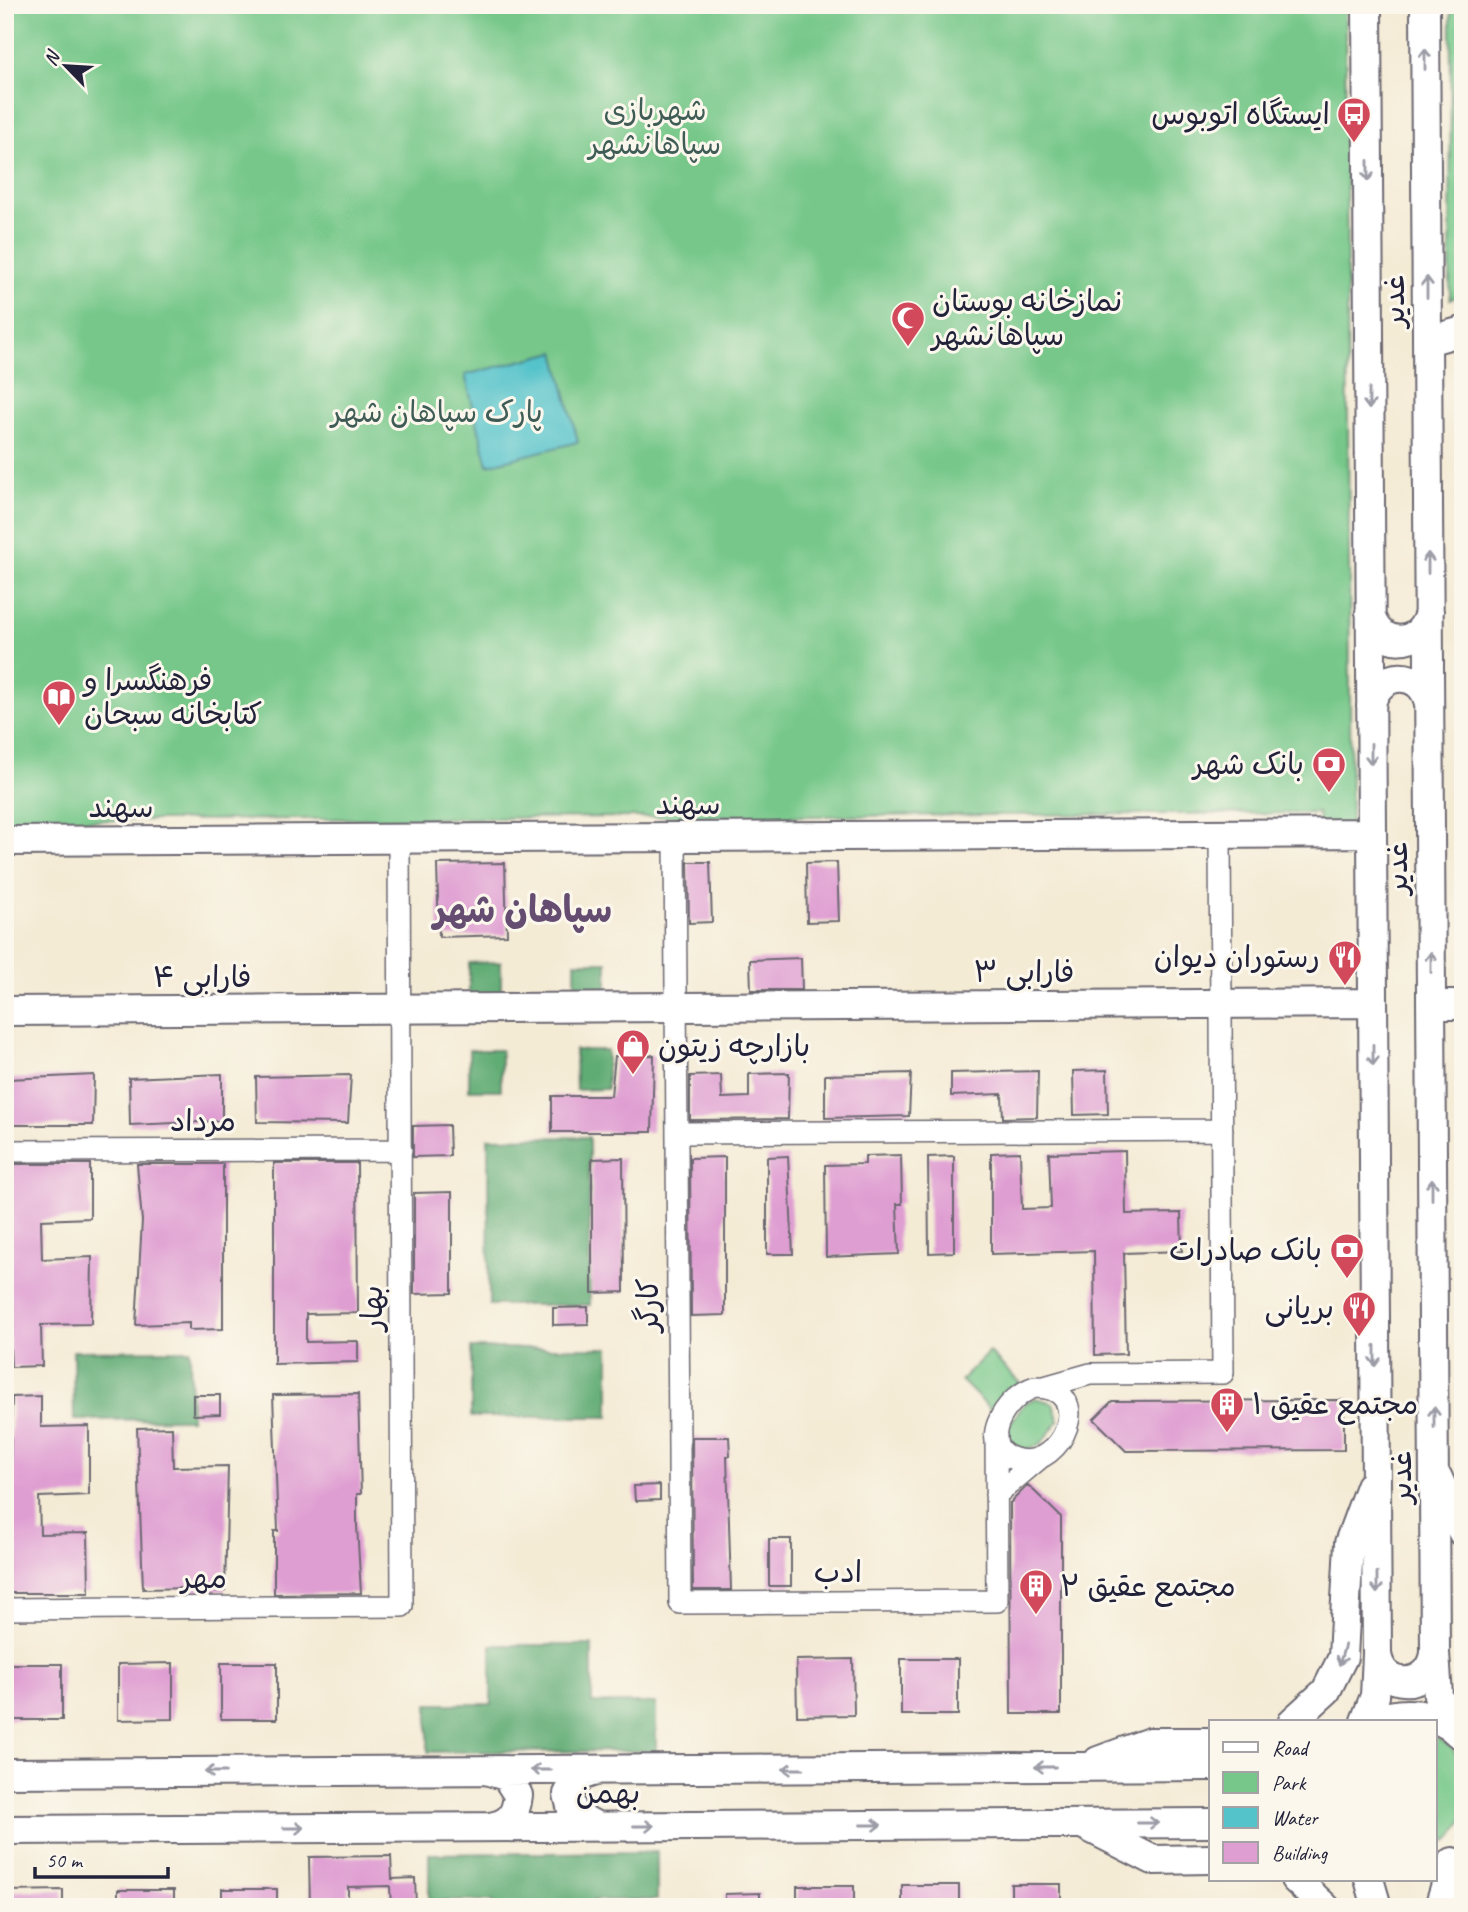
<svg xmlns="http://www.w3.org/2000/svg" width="1468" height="1912" font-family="Caveat,'Playpen Sans Arabic',sans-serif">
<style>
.green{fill:#76c789;stroke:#4c7462;stroke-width:2}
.forest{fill:#60ac75;stroke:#416758;stroke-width:2}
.water{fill:#55c3ca;stroke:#3c7282;stroke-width:2}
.building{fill:#df9ed2}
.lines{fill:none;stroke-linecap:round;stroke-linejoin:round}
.street-casing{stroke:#6c6871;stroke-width:24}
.secondary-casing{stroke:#6c6871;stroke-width:32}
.street{stroke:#fff;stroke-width:21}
.secondary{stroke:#fff;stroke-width:28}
.oneway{stroke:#9c9ca7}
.labels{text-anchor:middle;stroke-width:6;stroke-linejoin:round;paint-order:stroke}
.park-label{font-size:30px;fill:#3f5c56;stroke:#fbf7ec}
.poi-label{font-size:30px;fill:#22223b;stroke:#fbf7ec;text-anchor:end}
.street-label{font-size:30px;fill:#22223b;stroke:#fbf7ec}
.district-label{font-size:37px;font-weight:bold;fill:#644d70;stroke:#fbf7ec}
</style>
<rect width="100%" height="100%" fill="#fbf7ec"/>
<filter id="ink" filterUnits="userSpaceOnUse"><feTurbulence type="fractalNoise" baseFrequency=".0143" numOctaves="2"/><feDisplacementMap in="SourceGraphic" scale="14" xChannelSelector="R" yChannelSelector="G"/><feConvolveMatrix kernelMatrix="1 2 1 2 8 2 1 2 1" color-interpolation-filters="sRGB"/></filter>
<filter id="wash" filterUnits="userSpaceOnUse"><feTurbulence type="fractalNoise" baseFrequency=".00686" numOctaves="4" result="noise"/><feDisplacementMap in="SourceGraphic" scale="28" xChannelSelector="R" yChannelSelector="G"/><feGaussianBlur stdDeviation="1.57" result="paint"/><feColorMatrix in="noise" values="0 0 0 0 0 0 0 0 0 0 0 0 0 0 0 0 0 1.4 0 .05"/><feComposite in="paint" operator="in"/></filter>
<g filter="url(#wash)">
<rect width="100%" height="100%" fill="#f4ebd5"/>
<!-- green -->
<path class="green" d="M 5,5 L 1345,5 L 1351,831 L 1319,831 L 1318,813 L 5,821 Z
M 1451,5 L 1463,5 L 1463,296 L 1450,299 Z
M 989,1352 L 1020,1383 L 992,1411 L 961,1380 Z
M 1036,1398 L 1053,1403 L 1059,1420 L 1040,1445 L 1023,1450 L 1012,1445 L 1007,1428 L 1025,1403 Z
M 1435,1737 L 1452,1748 L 1463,1764 L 1463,1821 L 1452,1837 L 1435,1849 Z"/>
<!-- forest -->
<path class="forest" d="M 501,962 L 501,1002 L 469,1003 L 469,963 Z
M 575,962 L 607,962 L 607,1002 L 575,1002 Z
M 469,1050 L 501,1050 L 501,1090 L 469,1090 Z
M 575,1050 L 607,1050 L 607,1089 L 576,1090 Z
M 589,1137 L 590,1305 L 489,1305 L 488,1138 Z
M 471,1348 L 609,1348 L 609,1417 L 471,1417 Z
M 190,1350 L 191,1419 L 74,1420 L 73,1351 Z
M 491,1645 L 592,1645 L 592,1703 L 656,1703 L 656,1751 L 428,1752 L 428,1704 L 491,1704 Z
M 657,1852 L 657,1900 L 594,1900 L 593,1907 L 493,1907 L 492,1901 L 429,1901 L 429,1854 Z"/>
<!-- water -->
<path class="water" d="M 555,352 L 578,442 L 488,465 L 465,375 Z"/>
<g id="blocks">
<!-- building -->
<path class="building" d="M 688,862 L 710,862 L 712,922 L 689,923 Z
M 837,862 L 839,921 L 807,922 L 806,863 Z
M 505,863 L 507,935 L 439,937 L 437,864 Z
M 801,958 L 802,990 L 751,990 L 750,960 Z
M 654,1055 L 652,1132 L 552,1132 L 552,1096 L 611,1096 L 615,1056 Z
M 1107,1070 L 1108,1114 L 1074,1115 L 1073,1071 Z
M 1038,1071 L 1037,1117 L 1003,1118 L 1002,1094 L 951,1096 L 951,1073 Z
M 789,1073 L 788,1119 L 690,1120 L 690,1076 L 721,1075 L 722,1098 L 749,1097 L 749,1074 Z
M 911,1073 L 909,1116 L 825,1118 L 825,1075 Z
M 222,1074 L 222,1121 L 130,1125 L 129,1078 Z
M 94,1075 L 93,1125 L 5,1125 L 8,1079 Z
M 351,1075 L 348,1123 L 257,1122 L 256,1077 Z
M 449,1125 L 450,1156 L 413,1157 L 413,1126 Z
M 1125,1151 L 1126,1214 L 1181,1213 L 1182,1251 L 1124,1253 L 1126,1354 L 1095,1355 L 1094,1251 L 991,1254 L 991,1153 L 1020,1152 L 1022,1209 L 1051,1208 L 1049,1153 Z
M 901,1155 L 902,1204 L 897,1204 L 899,1254 L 826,1257 L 825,1165 L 865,1164 L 865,1156 Z
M 788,1156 L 793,1254 L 767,1254 L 767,1157 Z
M 954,1156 L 954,1252 L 929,1253 L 928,1157 Z
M 725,1157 L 725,1315 L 691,1316 L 690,1158 Z
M 623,1158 L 624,1292 L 592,1293 L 592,1159 Z
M 274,1163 L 357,1163 L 358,1313 L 306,1314 L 306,1342 L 358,1341 L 358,1362 L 274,1364 Z
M 5,1164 L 90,1164 L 90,1218 L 41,1220 L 42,1259 L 92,1257 L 91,1324 L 41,1325 L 42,1366 L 11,1367 L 5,1252 Z
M 137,1164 L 223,1164 L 223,1329 L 189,1330 L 189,1323 L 136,1325 L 142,1221 Z
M 452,1192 L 452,1293 L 414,1294 L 414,1193 Z
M 588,1307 L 588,1324 L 553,1325 L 553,1308 Z
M 358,1394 L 361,1494 L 357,1494 L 357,1526 L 361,1593 L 274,1594 L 274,1531 L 278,1531 L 273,1395 Z
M 193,1395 L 220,1395 L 220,1414 L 193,1415 Z
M 41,1396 L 41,1427 L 89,1426 L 89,1495 L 39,1497 L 40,1534 L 88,1533 L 89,1593 L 6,1593 L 5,1531 L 8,1531 L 5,1470 L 10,1470 L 12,1397 Z
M 1344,1400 L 1344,1450 L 1126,1451 L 1094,1419 L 1112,1401 Z
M 172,1427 L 173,1467 L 228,1466 L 225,1591 L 193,1592 L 193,1588 L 143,1589 L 137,1428 Z
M 692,1437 L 729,1437 L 730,1456 L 727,1456 L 731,1590 L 693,1590 Z
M 660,1485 L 660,1500 L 635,1501 L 634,1486 Z
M 1028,1485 L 1061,1517 L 1061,1714 L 1011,1714 L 1010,1503 Z
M 769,1539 L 791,1539 L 791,1586 L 769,1586 Z
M 853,1659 L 854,1715 L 797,1716 L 796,1660 Z
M 901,1659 L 958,1659 L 958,1715 L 901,1715 Z
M 173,1663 L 173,1719 L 118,1720 L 118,1664 Z
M 221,1663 L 277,1663 L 277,1719 L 221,1719 Z
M 6,1664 L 62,1664 L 62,1720 L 6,1720 Z
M 391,1856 L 392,1879 L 415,1878 L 416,1907 L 391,1907 L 390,1886 L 348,1887 L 348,1907 L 310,1907 L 309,1857 Z
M 1011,1884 L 1061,1884 L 1061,1907 L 1011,1907 Z
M 902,1885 L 959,1885 L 959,1907 L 902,1907 Z
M 797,1886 L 854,1886 L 854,1907 L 797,1907 Z
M 222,1889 L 277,1889 L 277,1907 L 222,1907 Z
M 63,1890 L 63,1907 L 7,1907 L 7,1891 Z
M 118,1890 L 174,1890 L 174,1907 L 118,1907 Z
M 760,1893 L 760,1907 L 725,1907 L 725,1894 Z"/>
</g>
</g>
<g filter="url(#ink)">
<use href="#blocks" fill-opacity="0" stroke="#6c6871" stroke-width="2"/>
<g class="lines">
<!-- street casing -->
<g class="street-casing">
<path id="street" d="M 675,837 L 680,1603 L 997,1601 L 996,1435
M 678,1133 L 1222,1130
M 5,1151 L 401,1150
M 1035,1387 C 1097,1387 1063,1469 1019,1460 C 972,1450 1005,1396 1035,1387 Z
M 1044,1387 L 1090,1374 L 1223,1373 L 1220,834
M 996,1495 L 1040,1458
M 5,1609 L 402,1606 L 399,839"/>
</g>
<!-- secondary casing -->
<g class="secondary-casing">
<path id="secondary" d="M 1425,5 L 1435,1653 L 1438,1696 L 1452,1727
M 1427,341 L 1463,331
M 1370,612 C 1376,649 1423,649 1429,611
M 1371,706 C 1376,669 1424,668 1429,705
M 5,841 L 1372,833
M 1431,1005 L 1463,1005
M 5,1011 L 1373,1003
M 1438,1478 L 1463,1533
M 1377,1654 C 1382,1691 1430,1690 1435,1653
M 1293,1721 L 1326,1691 L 1343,1657 L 1349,1543 L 1370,1486
M 1365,1721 L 1375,1696 L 1377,1654 L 1367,5
M 1375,1721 C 1401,1709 1437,1712 1458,1733
M 1098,1761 L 1150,1742 L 1211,1742
M 598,1770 L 580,1776 L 568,1794 L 573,1814 L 598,1827
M 5,1773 L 1211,1766
M 1084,1825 L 1153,1860 L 1211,1859
M 489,1827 C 510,1824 516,1815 518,1795 L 506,1776 L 489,1771
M 5,1830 L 1211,1823
M 1295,1879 L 1325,1907
M 1369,1879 L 1377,1907
M 1439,1907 L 1453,1862"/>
</g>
<!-- street -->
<use href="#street" class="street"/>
<!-- secondary -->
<use href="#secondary" class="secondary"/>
</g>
<!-- one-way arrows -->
<defs><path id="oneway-shaft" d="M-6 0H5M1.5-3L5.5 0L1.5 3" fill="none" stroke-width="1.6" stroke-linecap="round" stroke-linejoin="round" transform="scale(1.75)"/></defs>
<g class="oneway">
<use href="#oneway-shaft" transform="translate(1425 59) rotate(-90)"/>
<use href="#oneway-shaft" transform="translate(1368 171) rotate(90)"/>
<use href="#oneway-shaft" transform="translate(1427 287) rotate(-90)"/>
<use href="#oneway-shaft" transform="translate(1369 399) rotate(90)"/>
<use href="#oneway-shaft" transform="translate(1428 563) rotate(-90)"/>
<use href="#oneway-shaft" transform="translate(1371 754) rotate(90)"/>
<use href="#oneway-shaft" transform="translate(1431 962) rotate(-90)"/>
<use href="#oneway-shaft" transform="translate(1373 1055) rotate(90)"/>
<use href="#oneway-shaft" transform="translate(1432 1189) rotate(-90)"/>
<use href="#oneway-shaft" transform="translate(1375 1356) rotate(90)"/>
<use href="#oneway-shaft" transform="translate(1434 1417) rotate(-90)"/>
<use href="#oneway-shaft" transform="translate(1377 1583) rotate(90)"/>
<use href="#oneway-shaft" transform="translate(1342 1655) rotate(105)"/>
<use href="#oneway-shaft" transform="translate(1045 1767) rotate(180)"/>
<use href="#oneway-shaft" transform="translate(793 1769) rotate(180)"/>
<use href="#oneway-shaft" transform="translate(541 1770) rotate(180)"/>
<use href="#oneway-shaft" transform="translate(215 1772) rotate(180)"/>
<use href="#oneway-shaft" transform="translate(1148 1823)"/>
<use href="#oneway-shaft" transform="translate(871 1825)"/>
<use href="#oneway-shaft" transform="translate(644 1826)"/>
<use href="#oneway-shaft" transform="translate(294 1828)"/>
</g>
</g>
<!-- icons -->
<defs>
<g id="bus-pin" transform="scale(1.75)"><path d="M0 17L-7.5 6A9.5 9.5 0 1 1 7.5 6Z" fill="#d1495b" stroke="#fbf7ec"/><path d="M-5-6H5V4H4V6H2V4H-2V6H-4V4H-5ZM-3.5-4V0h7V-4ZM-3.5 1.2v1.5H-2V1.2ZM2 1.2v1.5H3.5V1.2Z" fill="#fff"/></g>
<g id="mosque-pin" transform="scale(1.75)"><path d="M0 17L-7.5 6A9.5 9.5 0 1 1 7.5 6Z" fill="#d1495b" stroke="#fbf7ec"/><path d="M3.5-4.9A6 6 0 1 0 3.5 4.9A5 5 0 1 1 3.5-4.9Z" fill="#fff"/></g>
<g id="library-pin" transform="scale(1.75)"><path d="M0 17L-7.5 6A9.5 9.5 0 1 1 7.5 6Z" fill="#d1495b" stroke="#fbf7ec"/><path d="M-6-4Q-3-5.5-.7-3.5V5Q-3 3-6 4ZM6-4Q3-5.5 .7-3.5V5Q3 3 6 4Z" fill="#fff"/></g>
<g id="bank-pin" transform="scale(1.75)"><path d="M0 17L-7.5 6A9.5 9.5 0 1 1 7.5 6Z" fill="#d1495b" stroke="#fbf7ec"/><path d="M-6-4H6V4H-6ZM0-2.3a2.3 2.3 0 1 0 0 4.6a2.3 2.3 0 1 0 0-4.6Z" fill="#fff"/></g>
<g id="restaurant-pin" transform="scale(1.75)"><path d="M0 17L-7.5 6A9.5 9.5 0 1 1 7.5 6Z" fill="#d1495b" stroke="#fbf7ec"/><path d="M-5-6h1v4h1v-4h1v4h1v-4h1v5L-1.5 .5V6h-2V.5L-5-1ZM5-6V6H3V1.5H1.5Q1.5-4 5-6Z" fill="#fff"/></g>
<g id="shop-pin" transform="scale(1.75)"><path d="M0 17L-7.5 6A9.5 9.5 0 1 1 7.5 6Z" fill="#d1495b" stroke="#fbf7ec"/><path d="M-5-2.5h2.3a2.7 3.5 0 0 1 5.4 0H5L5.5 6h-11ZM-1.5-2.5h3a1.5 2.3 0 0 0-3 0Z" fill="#fff"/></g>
<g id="building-pin" transform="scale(1.75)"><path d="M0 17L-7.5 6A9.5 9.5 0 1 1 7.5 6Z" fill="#d1495b" stroke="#fbf7ec"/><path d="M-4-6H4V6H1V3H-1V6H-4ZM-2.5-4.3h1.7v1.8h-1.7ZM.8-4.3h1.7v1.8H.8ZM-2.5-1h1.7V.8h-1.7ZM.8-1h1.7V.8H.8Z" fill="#fff"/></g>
</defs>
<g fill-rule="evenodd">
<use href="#bus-pin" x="1354" y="114"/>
<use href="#mosque-pin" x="908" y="318"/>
<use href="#library-pin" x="59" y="697"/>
<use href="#bank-pin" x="1329" y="764"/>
<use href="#restaurant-pin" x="1345" y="957"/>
<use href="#shop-pin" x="633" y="1046"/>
<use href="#bank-pin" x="1347" y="1250"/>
<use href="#restaurant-pin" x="1359" y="1308"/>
<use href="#building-pin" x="1227" y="1404"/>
<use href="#building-pin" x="1036" y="1586"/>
</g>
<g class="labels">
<!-- park labels -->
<g class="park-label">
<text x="655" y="120">شهربازی<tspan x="655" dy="34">سپاهانشهر</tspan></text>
<text x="437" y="422">پارک سپاهان شهر</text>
</g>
<!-- poi labels -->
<g class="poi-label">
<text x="1330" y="124">ایستگاه اتوبوس</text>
<text x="932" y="311" text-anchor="start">نمازخانه بوستان<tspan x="932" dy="34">سپاهانشهر</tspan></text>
<text x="84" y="690" text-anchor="start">فرهنگسرا و<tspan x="84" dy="34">کتابخانه سبحان</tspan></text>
<text x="1304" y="774">بانک شهر</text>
<text x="1320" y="967">رستوران دیوان</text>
<text x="658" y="1056" text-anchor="start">بازارچه زیتون</text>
<text x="1322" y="1260">بانک صادرات</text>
<text x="1334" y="1318">بریانی</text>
<text x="1252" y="1414" text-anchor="start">مجتمع عقیق ۱</text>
<text x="1060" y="1596" text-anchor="start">مجتمع عقیق ۲</text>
</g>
<!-- street labels -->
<g class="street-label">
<text transform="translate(1394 301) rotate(-90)" y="10">غدیر</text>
<text x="688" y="814">سهند</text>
<text x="121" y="817">سهند</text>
<text transform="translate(1397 868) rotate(-90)" y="10">غدیر</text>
<text x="1024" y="982">فارابی ۳</text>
<text x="202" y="987">فارابی ۴</text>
<text x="203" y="1131">مرداد</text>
<text transform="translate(648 1305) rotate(-90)" y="10">کارگر</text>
<text transform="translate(372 1308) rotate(-90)" y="10">بهار</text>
<text transform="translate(1401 1477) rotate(-90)" y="10">غدیر</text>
<text x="838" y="1582">ادب</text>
<text x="204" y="1588">مهر</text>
<text x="608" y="1803">بهمن</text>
</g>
<!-- district labels -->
<g class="district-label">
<text x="523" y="922">سپاهان شهر</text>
</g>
</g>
<!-- margin -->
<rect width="1468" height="1912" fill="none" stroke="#fbf7ec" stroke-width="28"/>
<!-- legend -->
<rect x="1209" y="1720" width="228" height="161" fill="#fbf7ec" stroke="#a4a2a5" stroke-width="2"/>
<rect x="1223" y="1742" width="35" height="10" fill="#ffffff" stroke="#a4a2a5" stroke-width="2"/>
<text x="1272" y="1755" font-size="21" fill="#22223b">Road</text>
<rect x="1223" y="1772" width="35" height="21" fill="#76c789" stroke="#a4a2a5" stroke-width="2"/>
<text x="1272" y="1790" font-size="21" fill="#22223b">Park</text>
<rect x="1223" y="1807" width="35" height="21" fill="#55c3ca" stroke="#a4a2a5" stroke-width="2"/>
<text x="1272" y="1825" font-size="21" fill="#22223b">Water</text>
<rect x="1223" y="1842" width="35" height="21" fill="#df9ed2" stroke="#a4a2a5" stroke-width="2"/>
<text x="1272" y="1860" font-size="21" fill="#22223b">Building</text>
<!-- north arrow -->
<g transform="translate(66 66) rotate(295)" stroke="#fbf7ec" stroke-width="5" paint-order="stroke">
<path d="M0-5L12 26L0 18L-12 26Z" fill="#22223b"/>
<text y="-10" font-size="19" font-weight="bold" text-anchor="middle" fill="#22223b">N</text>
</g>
<!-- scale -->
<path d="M35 1867v10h133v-10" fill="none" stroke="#22223b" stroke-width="3.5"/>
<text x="46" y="1867" font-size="21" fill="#22223b" stroke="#fbf7ec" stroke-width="5" paint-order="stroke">50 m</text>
</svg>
